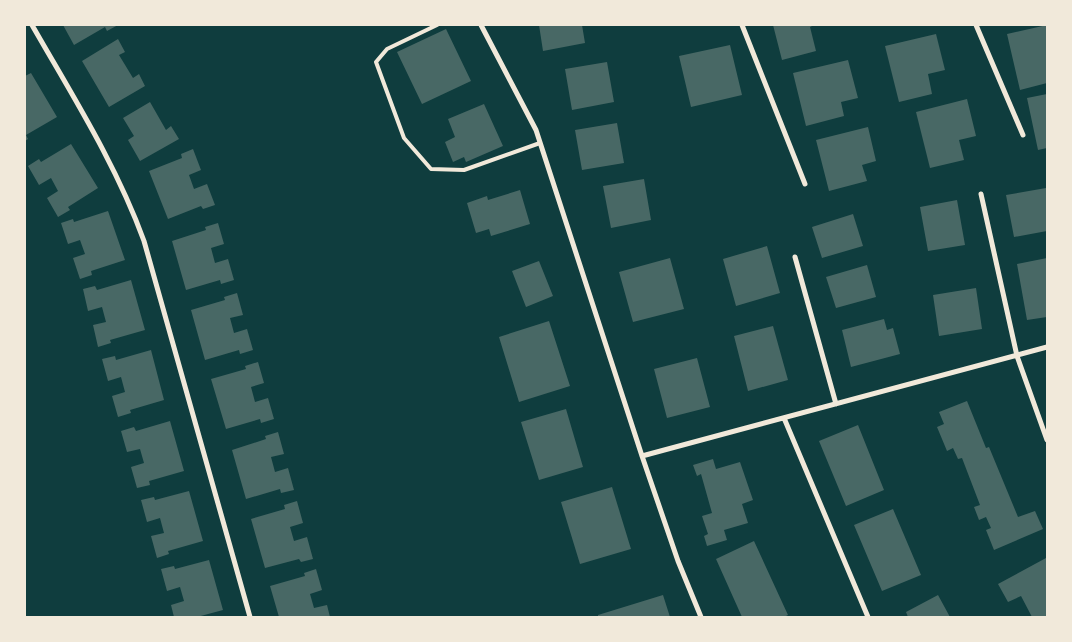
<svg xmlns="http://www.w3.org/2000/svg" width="1072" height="642" font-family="'Alegreya Sans',sans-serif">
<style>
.building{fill:#486865}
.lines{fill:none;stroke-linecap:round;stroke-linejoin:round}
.service{stroke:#f1e9da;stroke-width:4}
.minor{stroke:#f1e9da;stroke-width:5}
</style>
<rect width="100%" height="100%" fill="#0f3d3e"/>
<!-- building -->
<path class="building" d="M 63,25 L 118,25 L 107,31 L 105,27 L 74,45 Z
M 539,25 L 582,25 L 585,43 L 543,51 Z
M 773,25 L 814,25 L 810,27 L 816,51 L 782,60 Z
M 1047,25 L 1047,83 L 1020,90 L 1007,34 Z
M 446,29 L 471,81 L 422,104 L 397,52 Z
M 936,34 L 945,70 L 928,74 L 932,94 L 899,102 L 885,46 Z
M 118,39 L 125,52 L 119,55 L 133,78 L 139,74 L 145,86 L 109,107 L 82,61 Z
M 730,45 L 742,95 L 691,107 L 679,56 Z
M 848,60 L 858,98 L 841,102 L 844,116 L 806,126 L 793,73 Z
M 607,62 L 614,102 L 572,110 L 565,69 Z
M 31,73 L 57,117 L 26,135 L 28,139 L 25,141 L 25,76 Z
M 1047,94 L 1047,148 L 1038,150 L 1027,98 Z
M 967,99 L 976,136 L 959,140 L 964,160 L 930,168 L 916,112 Z
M 150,102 L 166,130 L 171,126 L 179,139 L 140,161 L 128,140 L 134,136 L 123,118 Z
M 484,104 L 503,146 L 466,162 L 464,157 L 453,162 L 445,142 L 455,137 L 448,119 Z
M 617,123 L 624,163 L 582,170 L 575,130 Z
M 868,127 L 876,161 L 862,165 L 867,181 L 829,191 L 816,140 Z
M 71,144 L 98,188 L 68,207 L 70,210 L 58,217 L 47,198 L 58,191 L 51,178 L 39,185 L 28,166 L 39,159 L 41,162 Z
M 193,149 L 201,170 L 189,175 L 194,189 L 207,184 L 215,205 L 203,209 L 201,206 L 168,219 L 149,171 L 182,158 L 181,154 Z
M 644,179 L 651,220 L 611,228 L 603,186 Z
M 1046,188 L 1047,231 L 1014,237 L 1006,195 Z
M 520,190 L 530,224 L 491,236 L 489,229 L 476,233 L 467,203 L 487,196 L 488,200 Z
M 957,200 L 965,245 L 928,251 L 920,207 Z
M 108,211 L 125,260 L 91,271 L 92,275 L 80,279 L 73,258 L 85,254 L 80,240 L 68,244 L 61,223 L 73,219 L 74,222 Z
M 853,214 L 863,246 L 822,258 L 812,227 Z
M 218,223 L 224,244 L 211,248 L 215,263 L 228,259 L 234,280 L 221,284 L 220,280 L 186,290 L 172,241 L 206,230 L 205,227 Z
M 767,246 L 780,293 L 736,306 L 723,259 Z
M 670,258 L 684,309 L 633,322 L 619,272 Z
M 1047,258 L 1047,317 L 1027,320 L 1017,264 Z
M 539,261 L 553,296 L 526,307 L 512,271 Z
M 867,265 L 876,297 L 836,308 L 826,277 Z
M 131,280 L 145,330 L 110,340 L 111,343 L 98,347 L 93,325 L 106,322 L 102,307 L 88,311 L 83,289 L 95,286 L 97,290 Z
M 976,288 L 982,329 L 939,336 L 933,295 Z
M 237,293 L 243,315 L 230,318 L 234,333 L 247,329 L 253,350 L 240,354 L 239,350 L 205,360 L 191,310 L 225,300 L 224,297 Z
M 884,319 L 887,330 L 893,328 L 900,354 L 851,367 L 842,330 Z
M 549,321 L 570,386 L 519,402 L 499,337 Z
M 773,326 L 788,380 L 748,391 L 734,336 Z
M 151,350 L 164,400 L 130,410 L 131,413 L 118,417 L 112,396 L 125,392 L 121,377 L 108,381 L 102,359 L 115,356 L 116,360 Z
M 697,358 L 710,407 L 667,418 L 654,369 Z
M 258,362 L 264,383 L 251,387 L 255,402 L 268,398 L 274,419 L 261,423 L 260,419 L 226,429 L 211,379 L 246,369 L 245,366 Z
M 967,401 L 986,448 L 989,447 L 1018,517 L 1035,511 L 1043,529 L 994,550 L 986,530 L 991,528 L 986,517 L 979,520 L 974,507 L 980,505 L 962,458 L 958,459 L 953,448 L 947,451 L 937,427 L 944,424 L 939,412 Z
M 566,409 L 583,467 L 539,480 L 521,422 Z
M 170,421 L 184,471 L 149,481 L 150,485 L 137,488 L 131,467 L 144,463 L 140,449 L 127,452 L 121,431 L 134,427 L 136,431 Z
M 858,425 L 884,490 L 846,506 L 819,441 Z
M 278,432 L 284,454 L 271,457 L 275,472 L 288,468 L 294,490 L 281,493 L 280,489 L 246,499 L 232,450 L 266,439 L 265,436 Z
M 713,459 L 716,469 L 740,462 L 753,500 L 742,504 L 748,523 L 724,530 L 727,540 L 707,546 L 704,536 L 708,534 L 702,516 L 712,513 L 701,474 L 697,476 L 693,465 Z
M 612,487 L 631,549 L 580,564 L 561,502 Z
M 189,491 L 203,541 L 168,551 L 169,554 L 157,558 L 151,536 L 164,533 L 160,518 L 147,522 L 141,500 L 154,497 L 155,500 Z
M 297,501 L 303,523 L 290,527 L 294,541 L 307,537 L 313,559 L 301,562 L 299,559 L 265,568 L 251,519 L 285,509 L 284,505 Z
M 893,509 L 921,575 L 882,591 L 854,525 Z
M 754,541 L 788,615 L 784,617 L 742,617 L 716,559 Z
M 1046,558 L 1047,617 L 1032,617 L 1021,596 L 1008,602 L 998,584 Z
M 209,560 L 223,610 L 197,617 L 174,617 L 171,605 L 184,601 L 180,587 L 167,591 L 161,569 L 174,566 L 175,569 Z
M 316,569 L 322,590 L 310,594 L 314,608 L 327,605 L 330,617 L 279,617 L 270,586 L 305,576 L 304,573 Z
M 663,595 L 670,617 L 598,617 L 598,615 Z
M 938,595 L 950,617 L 908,617 L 906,612 Z"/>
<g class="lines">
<!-- service -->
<path class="service" d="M 437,25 L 387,49 L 376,62 L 404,138 L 431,169 L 464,170 L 540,143"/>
<!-- minor -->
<path class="minor" d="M 32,25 C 72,95 116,164 144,241 L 250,617
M 481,25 L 536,130 L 642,456 L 678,561 L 701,617
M 742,25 L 805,184
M 976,25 L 1023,135
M 981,194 L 1017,356 L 1047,440
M 795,257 L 836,404
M 784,418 L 868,617
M 642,456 L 1047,347"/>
</g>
<!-- border -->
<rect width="1072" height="642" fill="none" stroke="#f1e9da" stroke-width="52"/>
</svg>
